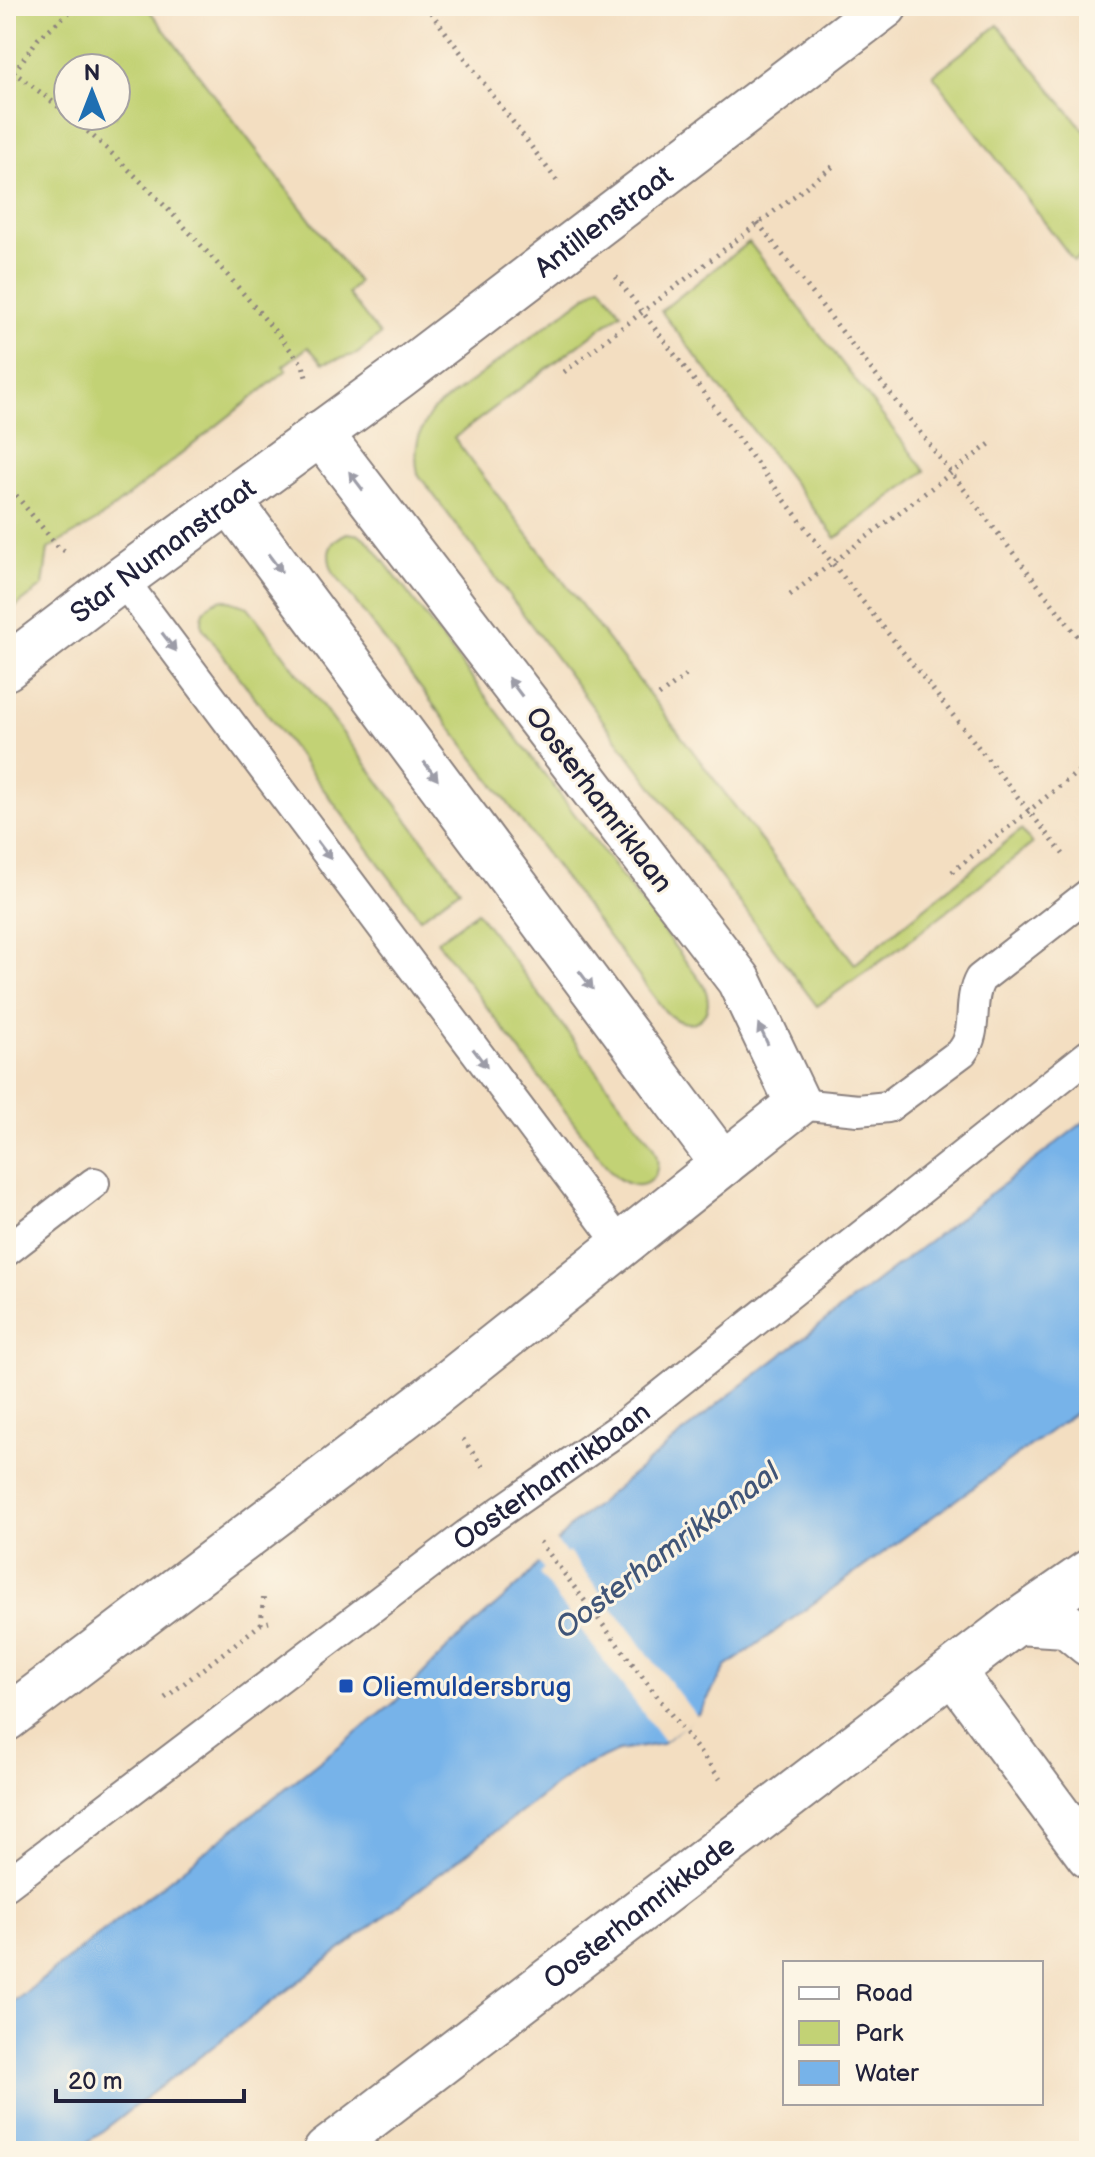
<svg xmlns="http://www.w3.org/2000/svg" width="1095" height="2157" font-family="'Balsamiq Sans',sans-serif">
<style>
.green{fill:#c2d275;stroke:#727a58;stroke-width:2;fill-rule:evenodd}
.water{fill:#77b3e9;stroke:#4c6a92;stroke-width:2}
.pier{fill:#f3dec1}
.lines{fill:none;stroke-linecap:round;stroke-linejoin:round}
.lane-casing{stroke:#8a807e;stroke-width:34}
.street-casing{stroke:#8a807e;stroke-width:48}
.path{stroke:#8a807e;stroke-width:5;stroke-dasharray:2 6;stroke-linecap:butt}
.lane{stroke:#fff;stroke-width:30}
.street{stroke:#fff;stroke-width:44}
.oneway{fill:#9c9ca7}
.transit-dot{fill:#1a4fb4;stroke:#fcf5e5;stroke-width:3}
.labels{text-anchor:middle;stroke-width:6;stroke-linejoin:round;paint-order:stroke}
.street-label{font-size:28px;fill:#22223b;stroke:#fcf5e5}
.transit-label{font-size:28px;fill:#164399;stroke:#fcf5e5;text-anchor:start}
.water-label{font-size:30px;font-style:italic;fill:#405578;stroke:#fcf5e5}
</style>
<rect width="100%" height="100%" fill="#fcf5e5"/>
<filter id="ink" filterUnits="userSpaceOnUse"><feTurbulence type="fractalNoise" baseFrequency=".0125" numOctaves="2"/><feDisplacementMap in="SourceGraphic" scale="16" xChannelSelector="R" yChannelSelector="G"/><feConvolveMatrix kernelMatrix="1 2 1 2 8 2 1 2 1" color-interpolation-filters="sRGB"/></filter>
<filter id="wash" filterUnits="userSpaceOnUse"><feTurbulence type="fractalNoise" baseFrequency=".006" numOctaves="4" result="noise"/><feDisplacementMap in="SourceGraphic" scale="32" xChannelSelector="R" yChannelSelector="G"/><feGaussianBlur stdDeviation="1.8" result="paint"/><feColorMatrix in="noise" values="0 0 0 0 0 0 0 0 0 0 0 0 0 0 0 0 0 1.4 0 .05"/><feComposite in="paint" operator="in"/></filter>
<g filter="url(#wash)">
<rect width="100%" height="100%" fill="#f3dec1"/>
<!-- green -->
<path class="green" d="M 6,6 L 146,6 L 358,282 L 348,294 L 380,335 L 357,354 L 323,363 L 308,347 L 283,366 L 287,370 L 98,520 L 48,549 L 43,586 L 6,614 ZM 68,68 L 116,68 L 116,116 L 68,116 Z
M 998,25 L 1089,136 L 1089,249 L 1074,261 L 933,75 Z
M 749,242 L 925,471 L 836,538 L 661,311 Z
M 601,285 L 621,313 L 454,438 L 855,964 L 1021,830 L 1032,844 L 901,947 L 817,1006 L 418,474 C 413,449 418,431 433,410 Z
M 347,533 L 360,535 L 370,543 L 702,983 C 721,1015 690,1038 665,1011 L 333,572 C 325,553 329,541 347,533 Z
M 223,599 L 248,607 L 460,889 L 420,918 L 202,627 C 201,611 206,603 223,599 Z
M 477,912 L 651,1143 C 672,1178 638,1201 611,1172 L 437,941 Z"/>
<!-- water -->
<path class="water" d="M 1089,1118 L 1089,1403 L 726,1667 L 700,1712 L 661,1744 L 618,1751 L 576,1770 L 76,2151 L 6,2151 L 6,2005 L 20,1997 L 394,1703 L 450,1646 L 523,1581 L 571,1526 L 719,1403 Z"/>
<!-- pier -->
<path class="pier" d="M 554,1539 L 566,1553 L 569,1552 L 697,1717 L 664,1741 L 539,1574 L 543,1569 L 536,1561 Z"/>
</g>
<g filter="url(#ink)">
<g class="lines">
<!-- lane casing -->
<g class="lane-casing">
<g id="lane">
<path d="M 122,579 L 621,1245"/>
<path d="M 798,1104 L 858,1110 L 888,1107 L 962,1052 C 979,1031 967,1002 980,979 L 1089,894"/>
<path d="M 6,1251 L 94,1183"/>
<path id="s1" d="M 6,1885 L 467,1535 L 618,1430 L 1089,1055"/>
</g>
</g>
<!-- street casing -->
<g class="street-casing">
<g id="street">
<path d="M 229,500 L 723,1164"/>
<path id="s2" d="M 6,668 L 122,579 L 398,377 L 885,6"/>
<path d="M 1017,1622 L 1089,1572"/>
<path d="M 953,1672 L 1089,1856"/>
<path d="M 6,1719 L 432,1396 L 798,1104 L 739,980 L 320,433"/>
<path id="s3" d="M 326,2151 L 1017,1622 L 1066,1625 L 1089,1644"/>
</g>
</g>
<!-- path -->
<path class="path" d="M 426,6 L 560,185
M 6,67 C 122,148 214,257 303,365 L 306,377
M 14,72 L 38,39 L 76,6
M 758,223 L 1089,651
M 616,277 L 833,564 L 1063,854
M 564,372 L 836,164
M 6,483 L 59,548 L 67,552
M 790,595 L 991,443
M 659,696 L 689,673
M 952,872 L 1089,763
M 463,1439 L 483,1467
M 540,1542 L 720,1779
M 261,1624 L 264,1593
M 165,1698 L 261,1624 L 269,1622
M 6,1942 L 18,1933"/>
<!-- lane -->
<use href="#lane" class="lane"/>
<!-- street -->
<use href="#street" class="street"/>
</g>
<!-- one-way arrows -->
<defs><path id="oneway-solid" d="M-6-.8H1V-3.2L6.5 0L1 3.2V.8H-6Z" transform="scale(2)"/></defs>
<g class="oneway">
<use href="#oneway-solid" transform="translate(356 481) rotate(-127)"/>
<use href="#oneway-solid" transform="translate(275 563) rotate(53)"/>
<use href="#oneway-solid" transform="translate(169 642) rotate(53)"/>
<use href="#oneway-solid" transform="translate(515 687) rotate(-127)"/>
<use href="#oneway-solid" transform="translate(431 771) rotate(53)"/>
<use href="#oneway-solid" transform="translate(324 850) rotate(53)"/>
<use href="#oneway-solid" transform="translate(586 980) rotate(53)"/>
<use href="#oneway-solid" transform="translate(763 1034) rotate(-115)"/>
<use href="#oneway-solid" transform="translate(480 1058) rotate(53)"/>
</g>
</g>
<!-- markers -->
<rect class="transit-dot" x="338" y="1678" width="16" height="16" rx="4"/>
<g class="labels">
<!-- street labels -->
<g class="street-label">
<text dy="10" stroke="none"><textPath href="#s2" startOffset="746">Antillenstraat</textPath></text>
<text dy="10" stroke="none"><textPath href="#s2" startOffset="196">Star Numanstraat</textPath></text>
<text transform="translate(600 799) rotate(53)" y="10">Oosterhamriklaan</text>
<text dy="10" stroke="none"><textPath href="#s1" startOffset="682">Oosterhamrikbaan</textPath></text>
<text dy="10" stroke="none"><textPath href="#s3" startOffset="394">Oosterhamrikkade</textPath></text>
</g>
<!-- transit labels -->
<g class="transit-label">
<text x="362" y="1696">Oliemuldersbrug</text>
</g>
<!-- water labels -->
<g class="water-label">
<text transform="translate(667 1550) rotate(-37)" y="10">Oosterhamrikkanaal</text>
</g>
</g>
<!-- margin -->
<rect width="1095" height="2157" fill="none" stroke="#fcf5e5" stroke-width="32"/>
<!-- legend -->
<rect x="783" y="1961" width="260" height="144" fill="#fcf5e5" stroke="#a5a1a1" stroke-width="2"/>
<rect x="799" y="1987" width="40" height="12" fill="#ffffff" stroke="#a5a1a1" stroke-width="2"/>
<text x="855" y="2001" font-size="24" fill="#22223b">Road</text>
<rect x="799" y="2021" width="40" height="24" fill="#c2d275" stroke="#a5a1a1" stroke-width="2"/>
<text x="855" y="2041" font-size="24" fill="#22223b">Park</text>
<rect x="799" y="2061" width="40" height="24" fill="#77b3e9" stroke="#a5a1a1" stroke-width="2"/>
<text x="855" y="2081" font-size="24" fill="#22223b">Water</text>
<!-- north arrow -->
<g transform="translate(92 92)"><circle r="38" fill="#fcf5e5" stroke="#a5a1a1" stroke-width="2"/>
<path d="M0-6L14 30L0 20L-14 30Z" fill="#1f6fb2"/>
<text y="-12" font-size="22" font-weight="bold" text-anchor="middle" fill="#22223b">N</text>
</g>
<!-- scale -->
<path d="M56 2089v12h188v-12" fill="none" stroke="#22223b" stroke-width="4"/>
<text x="68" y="2089" font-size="24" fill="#22223b" stroke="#fcf5e5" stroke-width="6" paint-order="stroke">20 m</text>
</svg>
